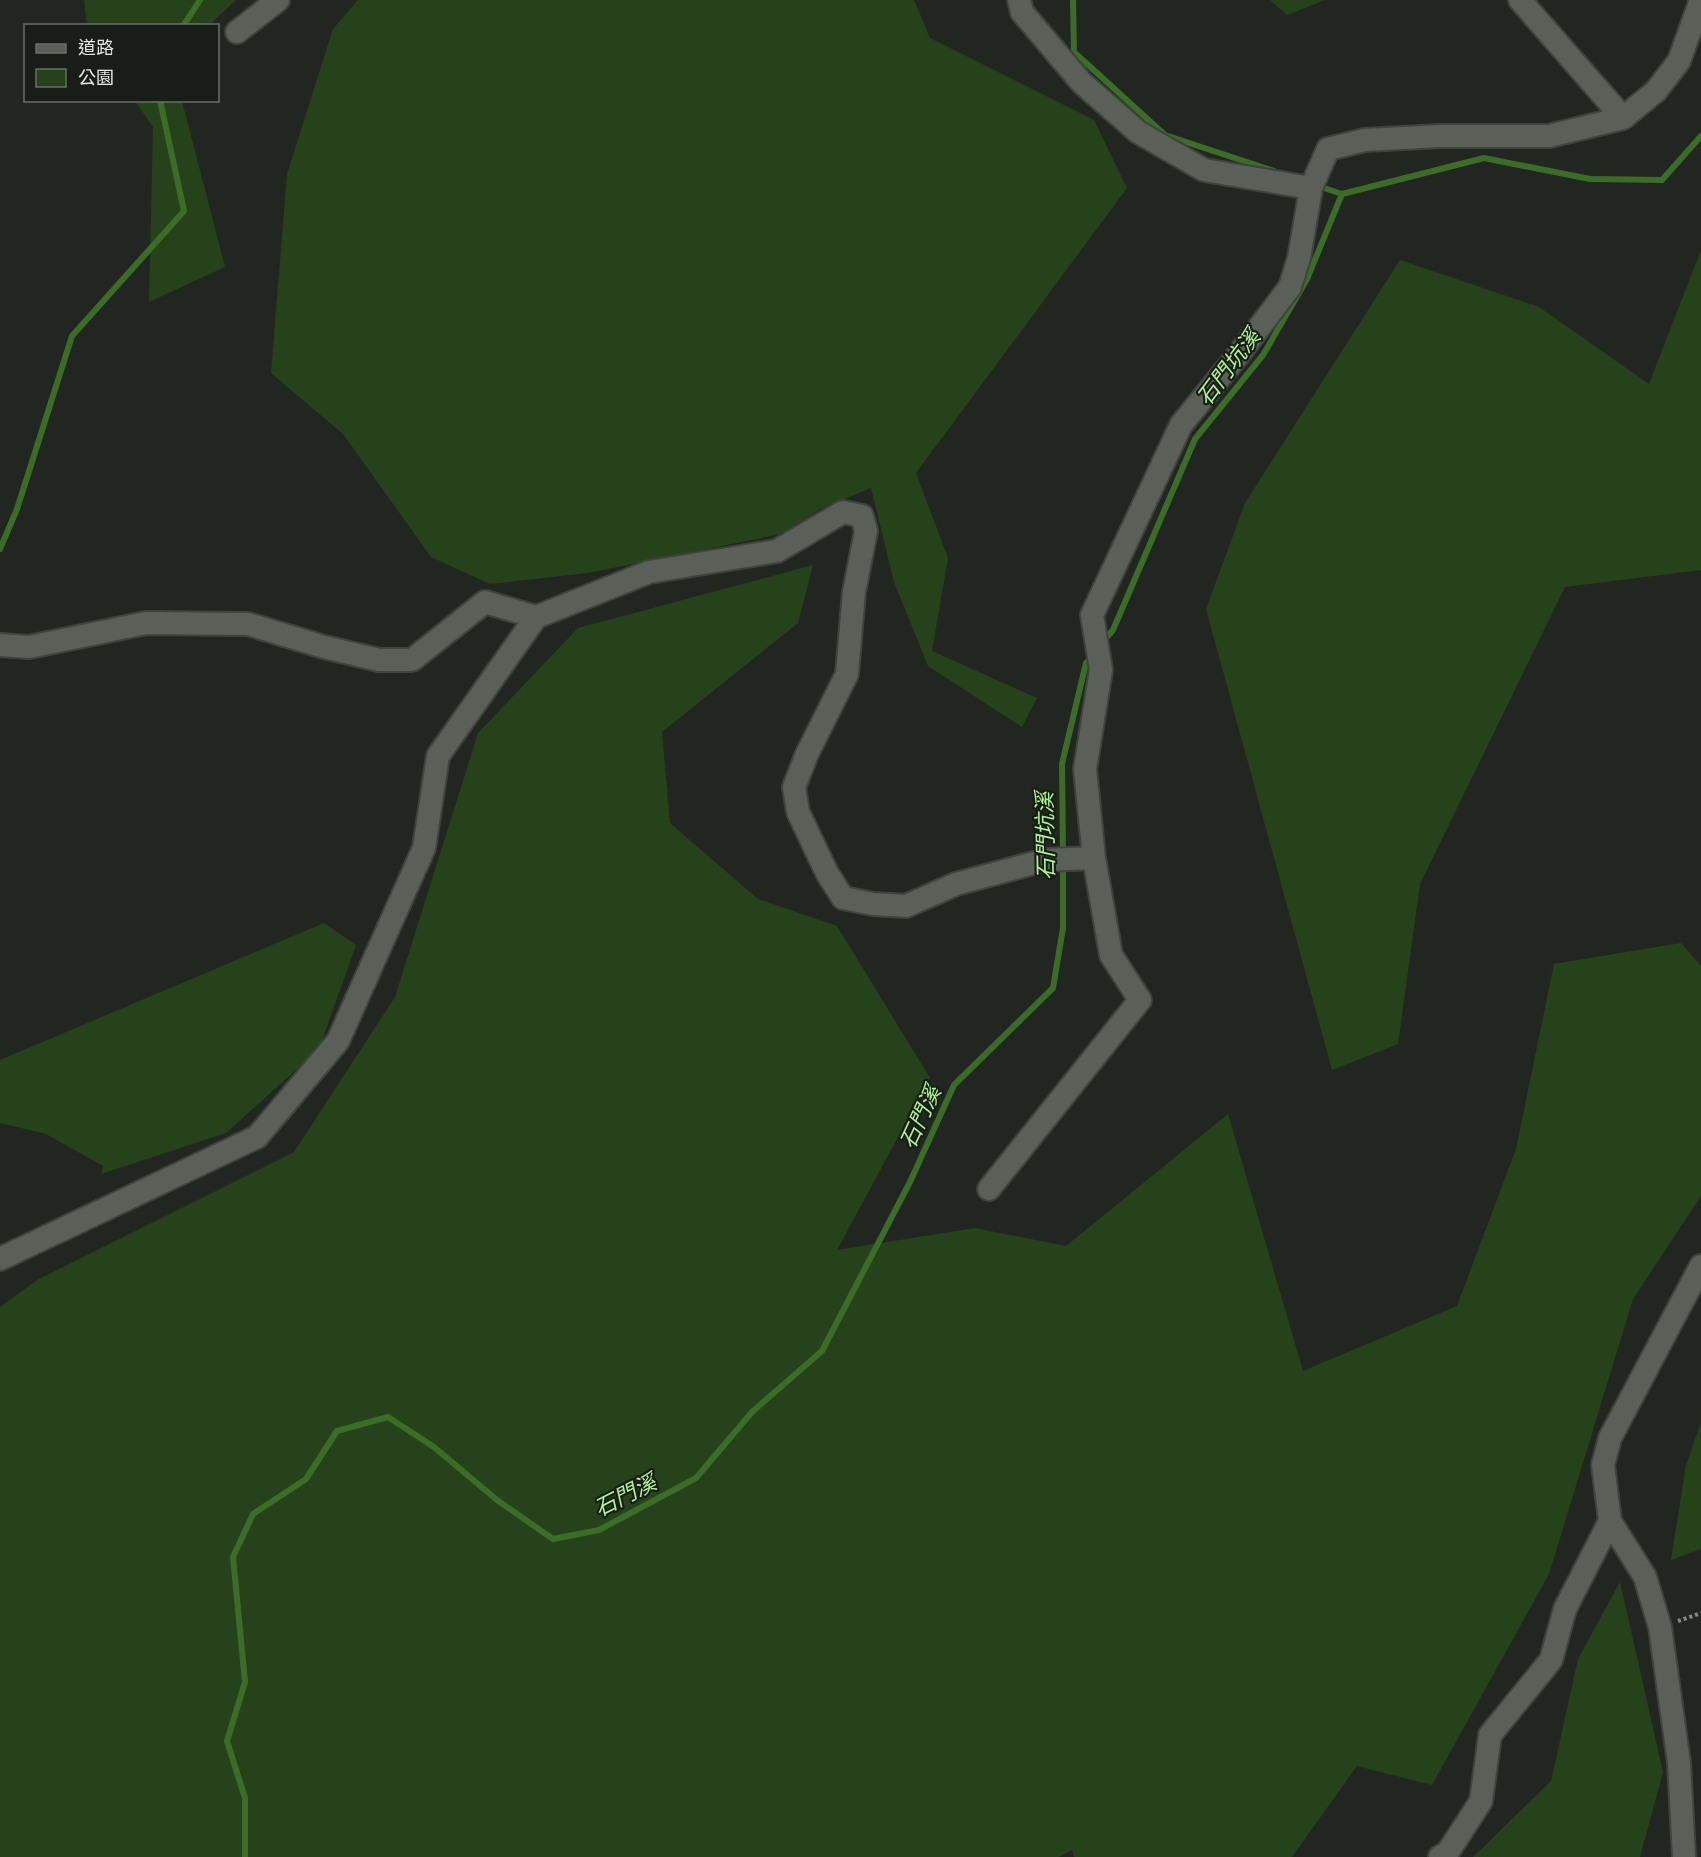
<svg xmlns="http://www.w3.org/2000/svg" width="1701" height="1857" font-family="Rubik,'Noto Sans TC',sans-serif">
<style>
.green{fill:#26421b}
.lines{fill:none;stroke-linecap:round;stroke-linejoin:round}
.stream{stroke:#3c6d28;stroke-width:6}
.minor-casing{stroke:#3f433e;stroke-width:26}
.path{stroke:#868984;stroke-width:4;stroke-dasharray:3 3;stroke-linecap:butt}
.minor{stroke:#5a5f58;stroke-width:22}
.labels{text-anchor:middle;stroke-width:4.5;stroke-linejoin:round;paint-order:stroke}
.water-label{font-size:22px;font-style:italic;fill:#aef494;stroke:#181d17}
</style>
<rect width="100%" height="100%" fill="#222620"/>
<!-- green -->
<path class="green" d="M 84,0 L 236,0 L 209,25 L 87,26 Z
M 358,0 L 914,0 L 930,38 L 1094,120 L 1127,188 L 916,473 L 948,558 L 932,651 L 1037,698 L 1022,727 L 928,666 L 894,582 L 871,488 L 821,509 L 781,534 L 588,573 L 490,584 L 431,557 L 343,434 L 271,373 L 287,174 L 333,29 Z
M 1270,0 L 1325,0 L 1287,15 Z
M 135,101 L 182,101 L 225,267 L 149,302 L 153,127 Z
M 1701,250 L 1701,570 L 1565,587 L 1420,884 L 1398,1044 L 1332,1070 L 1206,609 L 1245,503 L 1400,260 L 1539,307 L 1649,384 Z
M 813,565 L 798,623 L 662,732 L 670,823 L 758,899 L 837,926 L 930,1078 L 837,1250 L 975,1228 L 1066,1246 L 1228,1114 L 1303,1371 L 1457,1306 L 1516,1149 L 1554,964 L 1681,943 L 1701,966 L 1701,1196 L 1633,1299 L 1549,1574 L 1432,1785 L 1357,1766 L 1292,1857 L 1074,1857 L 1072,1850 L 1059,1857 L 0,1857 L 0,1307 L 37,1280 L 294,1152 L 395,997 L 478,733 L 578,628 Z
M 324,923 L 356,945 L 319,1049 L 226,1133 L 101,1174 L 103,1166 L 46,1134 L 0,1123 L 0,1060 Z
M 1701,1422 L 1701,1549 L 1671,1560 L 1686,1465 Z
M 1620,1582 L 1663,1772 L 1640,1857 L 1473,1857 L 1551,1781 L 1578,1659 Z"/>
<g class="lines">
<!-- stream -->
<path class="stream" d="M 1073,0 L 1074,52 L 1165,135 L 1274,171
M 183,26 L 200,0
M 1318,186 L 1342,194
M 0,549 L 17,509 L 72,336 L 184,211 L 160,100
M 1102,643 L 1113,630 L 1195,439 L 1263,355 L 1307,279 L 1342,194 L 1484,158 L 1590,179 L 1662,180 L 1701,136
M 1063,854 L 1062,764 L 1086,663 L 1092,656
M 245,1857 L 245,1798 L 227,1741 L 245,1682 L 233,1557 L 253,1514 L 306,1479 L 337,1431 L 388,1417 L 434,1447 L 497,1500 L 553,1539 L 599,1530 L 696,1478 L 752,1412 L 822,1351 L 910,1182 L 954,1085 L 1053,988 L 1063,928 L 1063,864"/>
<!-- minor casing -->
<g class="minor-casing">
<path id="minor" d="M 1019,0 L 1022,12 L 1082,83 L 1138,132 L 1204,170 L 1311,188
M 1520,0 L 1623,118
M 237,32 L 278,0
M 0,645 L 29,647 L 146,623 L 248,624 L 324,647 L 379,660 L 412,660 L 485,602 L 536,617
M 989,1189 L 1140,1000 L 1111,955 L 1094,858 L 1085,769 L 1101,670 L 1092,615 L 1181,425 L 1239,354 L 1290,287 L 1299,258 L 1311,188 L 1328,149 L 1365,140 L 1440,136 L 1549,136 L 1623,118 L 1656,91 L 1679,61 L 1701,0
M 0,1259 L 257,1137 L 338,1041 L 424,848 L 438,756 L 536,617 L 649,572 L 777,551 L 843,512 L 862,516 L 866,531 L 854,592 L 847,674 L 807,754 L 794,787 L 798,812 L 827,873 L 843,898 L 873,904 L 906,906 L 956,884 L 1045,860 L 1094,858
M 1440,1857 L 1448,1852 L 1481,1801 L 1490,1735 L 1551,1660 L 1565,1609 L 1610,1521
M 1684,1857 L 1679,1763 L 1660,1627 L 1645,1577 L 1610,1521 L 1603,1465 L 1610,1438 L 1701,1266"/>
</g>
<!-- path -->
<path class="path" d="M 1678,1621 L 1701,1613"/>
<!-- minor -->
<use href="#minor" class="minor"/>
</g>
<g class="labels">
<!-- water labels -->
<g class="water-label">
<text transform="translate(1228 367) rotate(-53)" y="8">石門坑溪</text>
<text transform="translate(1045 836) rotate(-91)" y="8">石門坑溪</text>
<text transform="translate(920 1117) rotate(-65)" y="8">石門溪</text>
<text transform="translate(625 1495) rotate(-27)" y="8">石門溪</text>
</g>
</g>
<!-- legend -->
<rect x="24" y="24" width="195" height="78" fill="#181d17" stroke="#6a6e69" stroke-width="1.5"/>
<rect x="36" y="44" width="30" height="9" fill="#5a5f58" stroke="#6a6e69" stroke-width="1.5"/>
<text x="78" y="54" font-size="18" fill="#e5e8e4">道路</text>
<rect x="36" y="69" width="30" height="18" fill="#26421b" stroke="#6a6e69" stroke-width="1.5"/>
<text x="78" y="84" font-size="18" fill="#e5e8e4">公園</text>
</svg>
